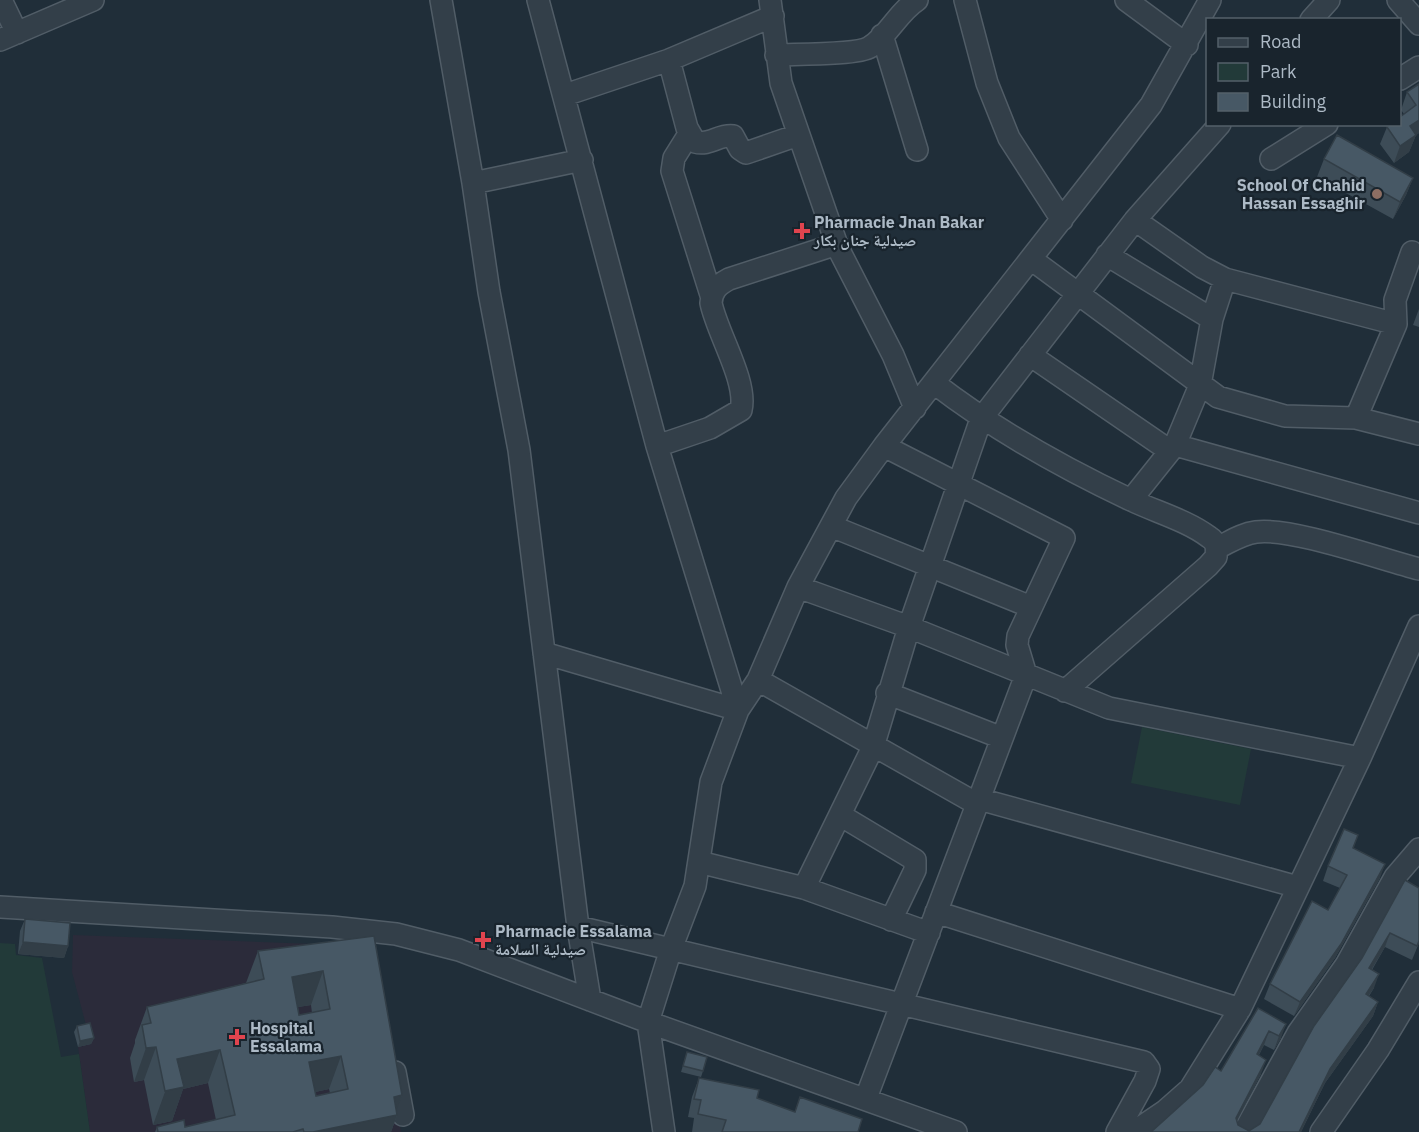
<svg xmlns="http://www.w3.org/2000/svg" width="1419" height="1132" font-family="'IBM Plex Sans','Noto Naskh Arabic',sans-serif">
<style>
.medical{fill:#2b2b3a}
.green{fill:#223a39}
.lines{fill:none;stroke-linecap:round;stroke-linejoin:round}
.minor-casing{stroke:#515d67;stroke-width:24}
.minor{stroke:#333f49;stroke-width:21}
.wall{fill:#3d4c57;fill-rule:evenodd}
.shaded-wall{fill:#323e47}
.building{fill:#475865;stroke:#323e47;stroke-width:1.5;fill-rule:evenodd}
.education-dot{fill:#8d6e63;stroke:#19242d;stroke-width:2}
.health-dot{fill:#e0444e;stroke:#19242d;stroke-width:2}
.labels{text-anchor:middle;stroke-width:4.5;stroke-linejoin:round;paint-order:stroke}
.poi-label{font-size:16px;font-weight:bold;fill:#adbac6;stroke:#19242d;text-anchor:start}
</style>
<rect width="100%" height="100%" fill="#202e39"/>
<!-- medical -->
<path class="medical" d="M 73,935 L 368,946 L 401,1132 L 90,1132 L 78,1047 L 91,1044 L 72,972 Z"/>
<!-- green -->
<path class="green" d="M 1142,727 L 1251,749 L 1240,805 L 1131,783 Z
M 0,943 L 15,944 L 16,955 L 42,958 L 61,1057 L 79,1054 L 90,1132 L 0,1132 Z"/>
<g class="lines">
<!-- minor casing -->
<g class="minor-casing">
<path id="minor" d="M 1,0 L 17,33
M 441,0 L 473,183 L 489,292 L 519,450 L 578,927 L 590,1000
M 538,0 L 657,446 L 738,710
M 770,0 L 781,83 L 838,248 L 893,355 L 915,408
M 965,0 L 987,83 L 1009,138 L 1062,220
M 1126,0 L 1187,45
M 1398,0 L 1419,24
M 1311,20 L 1329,0
M 882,35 L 917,150
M 0,40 L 93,0
M 776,55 C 795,54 858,55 870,47 C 889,35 898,12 917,0
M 669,60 L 687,128 L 695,142 C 710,146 719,134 733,136 L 740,149 L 746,153 L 798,135
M 1400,79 L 1419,67
M 565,95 L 669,60 L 773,16
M 689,134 L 674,158 L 672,171 L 711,295
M 1271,159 L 1327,124
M 473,183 L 582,160
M 1135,220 L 1202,267 L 1225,279 L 1396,324
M 1107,255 L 1212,319
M 1031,259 L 1218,397 L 1285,416 L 1356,418 L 1419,434
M 1030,355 L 1170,451
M 934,383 C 995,430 1061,467 1131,500 C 1156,512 1186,520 1209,537 C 1217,542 1217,548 1216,557 L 1208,566 L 1065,691
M 1356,418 L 1396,324 L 1395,300 L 1412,252
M 1175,445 L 1419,513
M 657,446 L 710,428 L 741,410 C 748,382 717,333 711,303 C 712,290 718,285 729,279 L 837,244
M 1131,500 L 1175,445 L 1200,385 L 1212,319 L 1225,279
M 831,526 L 1031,607
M 1217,548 C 1230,542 1241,534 1256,532 C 1291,527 1380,559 1419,569
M 798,587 L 909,627 L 1109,708 L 1360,758
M 544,653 L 738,710
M 758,680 L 977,804
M 887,693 L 1002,738
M 979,799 L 1298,887
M 840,815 L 915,860 L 915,870 L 891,920
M 699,862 L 804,888 L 929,933
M 804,888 L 873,747 L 909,627 L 981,419 L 1135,220 L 1220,124
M 0,907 L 332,927 L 396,934 L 459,950 L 648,1022 L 956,1132
M 936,912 L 1240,1009
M 578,927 L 1144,1062 L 1149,1069 L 1145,1081 L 1117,1132
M 395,1072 L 403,1115
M 866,1098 L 1026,675 L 1017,645 L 1018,636 L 1064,538 L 884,446
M 664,1132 L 648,1022 L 671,949 L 695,886 L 711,782 L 738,710 L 758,680 L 798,587 L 846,498 L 884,446 L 1151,105 L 1210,0
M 1134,1132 L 1165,1111 L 1190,1089 L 1240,1009 L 1360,758 L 1419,626
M 1244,1132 L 1298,1033 L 1346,965 L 1395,877 L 1419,849
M 1321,1132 L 1378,1050 L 1419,982"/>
</g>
<!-- minor -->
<use href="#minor" class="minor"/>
</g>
<!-- wall -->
<path class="wall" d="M 1419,84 L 1419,133 L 1416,135 L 1409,152 L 1394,163 L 1380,144 L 1387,127 L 1404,114 L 1401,110 L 1407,92 Z
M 1324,159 L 1413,178 L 1406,195 L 1393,219 L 1317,177 Z
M 1419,309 L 1419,327 L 1413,325 Z
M 1353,849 L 1380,878 L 1335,958 L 1294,1016 L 1264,999 L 1270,984 L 1328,910 L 1340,888 L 1323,881 L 1328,866 Z
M 1419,888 L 1419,943 L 1412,960 L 1385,947 L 1372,970 L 1374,988 L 1369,996 L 1378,1002 L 1373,1016 L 1325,1083 L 1301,1132 L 1151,1132 L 1221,1071 L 1258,1008 L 1281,1038 L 1274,1050 L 1264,1045 L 1259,1055 L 1261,1074 L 1237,1121 L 1238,1125 L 1249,1131 L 1260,1124 Z
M 25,919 L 68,946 L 64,958 L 18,954 L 20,931 Z
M 374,936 L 402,1095 L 396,1110 L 397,1115 L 391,1132 L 155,1132 L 157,1127 L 185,1127 L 216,1120 L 208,1083 L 183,1089 L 172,1121 L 153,1125 L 144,1080 L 134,1082 L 130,1058 L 135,1043 L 135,1040 L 147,1007 L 246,983 L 258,951 ZM 311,1005 L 312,1013 L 299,1015 L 298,1007 ZM 329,1089 L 330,1093 L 316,1096 L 315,1092 Z
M 77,1026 L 94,1038 L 91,1044 L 78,1047 L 74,1032 Z
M 687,1052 L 703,1071 L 701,1077 L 681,1072 Z
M 699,1078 L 795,1112 L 800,1097 L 858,1132 L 692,1132 L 694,1118 L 688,1117 L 692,1097 Z"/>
<!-- shaded-wall -->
<path class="shaded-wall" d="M 1419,120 L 1419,133 L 1416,135 L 1409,152 L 1394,163 L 1400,146 L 1410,126 Z
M 1413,178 L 1406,195 L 1393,219 L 1400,202 Z
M 1385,864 L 1380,878 L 1335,958 L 1294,1016 L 1300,1002 Z
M 1390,933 L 1385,947 L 1364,982 L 1369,968 Z
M 23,942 L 68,946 L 64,958 L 18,954 Z
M 323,971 L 311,1005 L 280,1010 L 292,977 Z
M 1379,974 L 1374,988 L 1360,1007 L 1366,994 Z
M 1378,1002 L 1373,1016 L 1325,1083 L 1301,1132 L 1299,1132 L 1330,1069 Z
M 1286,1024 L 1281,1038 L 1274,1050 L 1279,1036 Z
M 1269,1031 L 1264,1045 L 1252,1068 L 1257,1054 Z
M 94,1038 L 91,1044 L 78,1047 L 80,1041 Z
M 156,1047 L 144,1080 L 134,1082 L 146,1048 Z
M 220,1050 L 208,1083 L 183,1089 L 172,1121 L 153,1125 L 177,1059 Z
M 341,1056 L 329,1089 L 297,1096 L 309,1062 Z
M 1266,1060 L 1261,1074 L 1231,1132 L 1236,1118 Z
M 402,1095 L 395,1115 L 397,1115 L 391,1132 L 313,1132 L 394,1097 Z"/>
<!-- building -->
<path class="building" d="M 1419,84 L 1419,120 L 1410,126 L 1416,135 L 1400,146 L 1387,127 L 1390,124 L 1400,124 L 1400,117 L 1416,105 L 1407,92 Z
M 1337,135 L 1413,178 L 1400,202 L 1324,159 Z
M 1344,829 L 1358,835 L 1353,848 L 1385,864 L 1341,944 L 1300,1002 L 1270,984 L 1312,901 L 1328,910 L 1347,875 L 1328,866 Z
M 1405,880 L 1419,888 L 1419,941 L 1417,946 L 1390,933 L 1369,968 L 1379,974 L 1366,994 L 1378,1002 L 1330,1069 L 1299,1132 L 1151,1132 L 1203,1085 L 1215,1067 L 1221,1071 L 1258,1008 L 1286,1024 L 1279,1036 L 1269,1031 L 1257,1054 L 1266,1060 L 1236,1118 L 1238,1125 L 1249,1131 L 1260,1124 L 1314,1026 L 1362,958 Z
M 25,919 L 70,923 L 68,946 L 23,942 Z
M 374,936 L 402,1095 L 394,1097 L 397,1115 L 313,1132 L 304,1132 L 303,1129 L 293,1132 L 158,1132 L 157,1127 L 184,1120 L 185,1127 L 235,1115 L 220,1050 L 177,1059 L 184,1087 L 165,1091 L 156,1047 L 146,1048 L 142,1025 L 151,1023 L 147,1007 L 264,979 L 258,951 ZM 323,971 L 330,1009 L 299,1015 L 292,977 ZM 341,1056 L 348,1089 L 316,1096 L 309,1062 Z
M 90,1023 L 94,1038 L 80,1041 L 77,1026 Z
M 687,1052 L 707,1057 L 703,1071 L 683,1066 Z
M 699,1078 L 759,1090 L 757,1098 L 795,1112 L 800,1097 L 862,1119 L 858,1132 L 722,1132 L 726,1120 L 698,1114 L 701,1100 L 694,1099 Z"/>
<!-- markers -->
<circle class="education-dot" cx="1377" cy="194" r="6"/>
<g class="health-dot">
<path d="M799 222h6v6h6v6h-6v6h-6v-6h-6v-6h6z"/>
<path d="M480 931h6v6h6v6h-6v6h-6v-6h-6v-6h6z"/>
<path d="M234 1028h6v6h6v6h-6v6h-6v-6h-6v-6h6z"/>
</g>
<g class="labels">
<!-- poi labels -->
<g class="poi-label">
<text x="1365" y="191" text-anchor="end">School Of Chahid<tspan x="1365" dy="18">Hassan Essaghir</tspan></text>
<text x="814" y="228">Pharmacie Jnan Bakar<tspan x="814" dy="18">صيدلية جنان بكار</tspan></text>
<text x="495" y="937">Pharmacie Essalama<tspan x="495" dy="18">صيدلية السلامة</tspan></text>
<text x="250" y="1034">Hospital<tspan x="250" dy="18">Essalama</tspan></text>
</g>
</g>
<!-- legend -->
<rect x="1206" y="18" width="195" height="108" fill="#19242d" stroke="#54606a" stroke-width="1.5"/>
<rect x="1218" y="38" width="30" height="9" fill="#333f49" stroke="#54606a" stroke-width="1.5"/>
<text x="1260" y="48" font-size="18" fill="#adbac6">Road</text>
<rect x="1218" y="63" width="30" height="18" fill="#223a39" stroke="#54606a" stroke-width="1.5"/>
<text x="1260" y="78" font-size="18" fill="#adbac6">Park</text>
<rect x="1218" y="93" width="30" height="18" fill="#475865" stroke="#54606a" stroke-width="1.5"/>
<text x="1260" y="108" font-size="18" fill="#adbac6">Building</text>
</svg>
